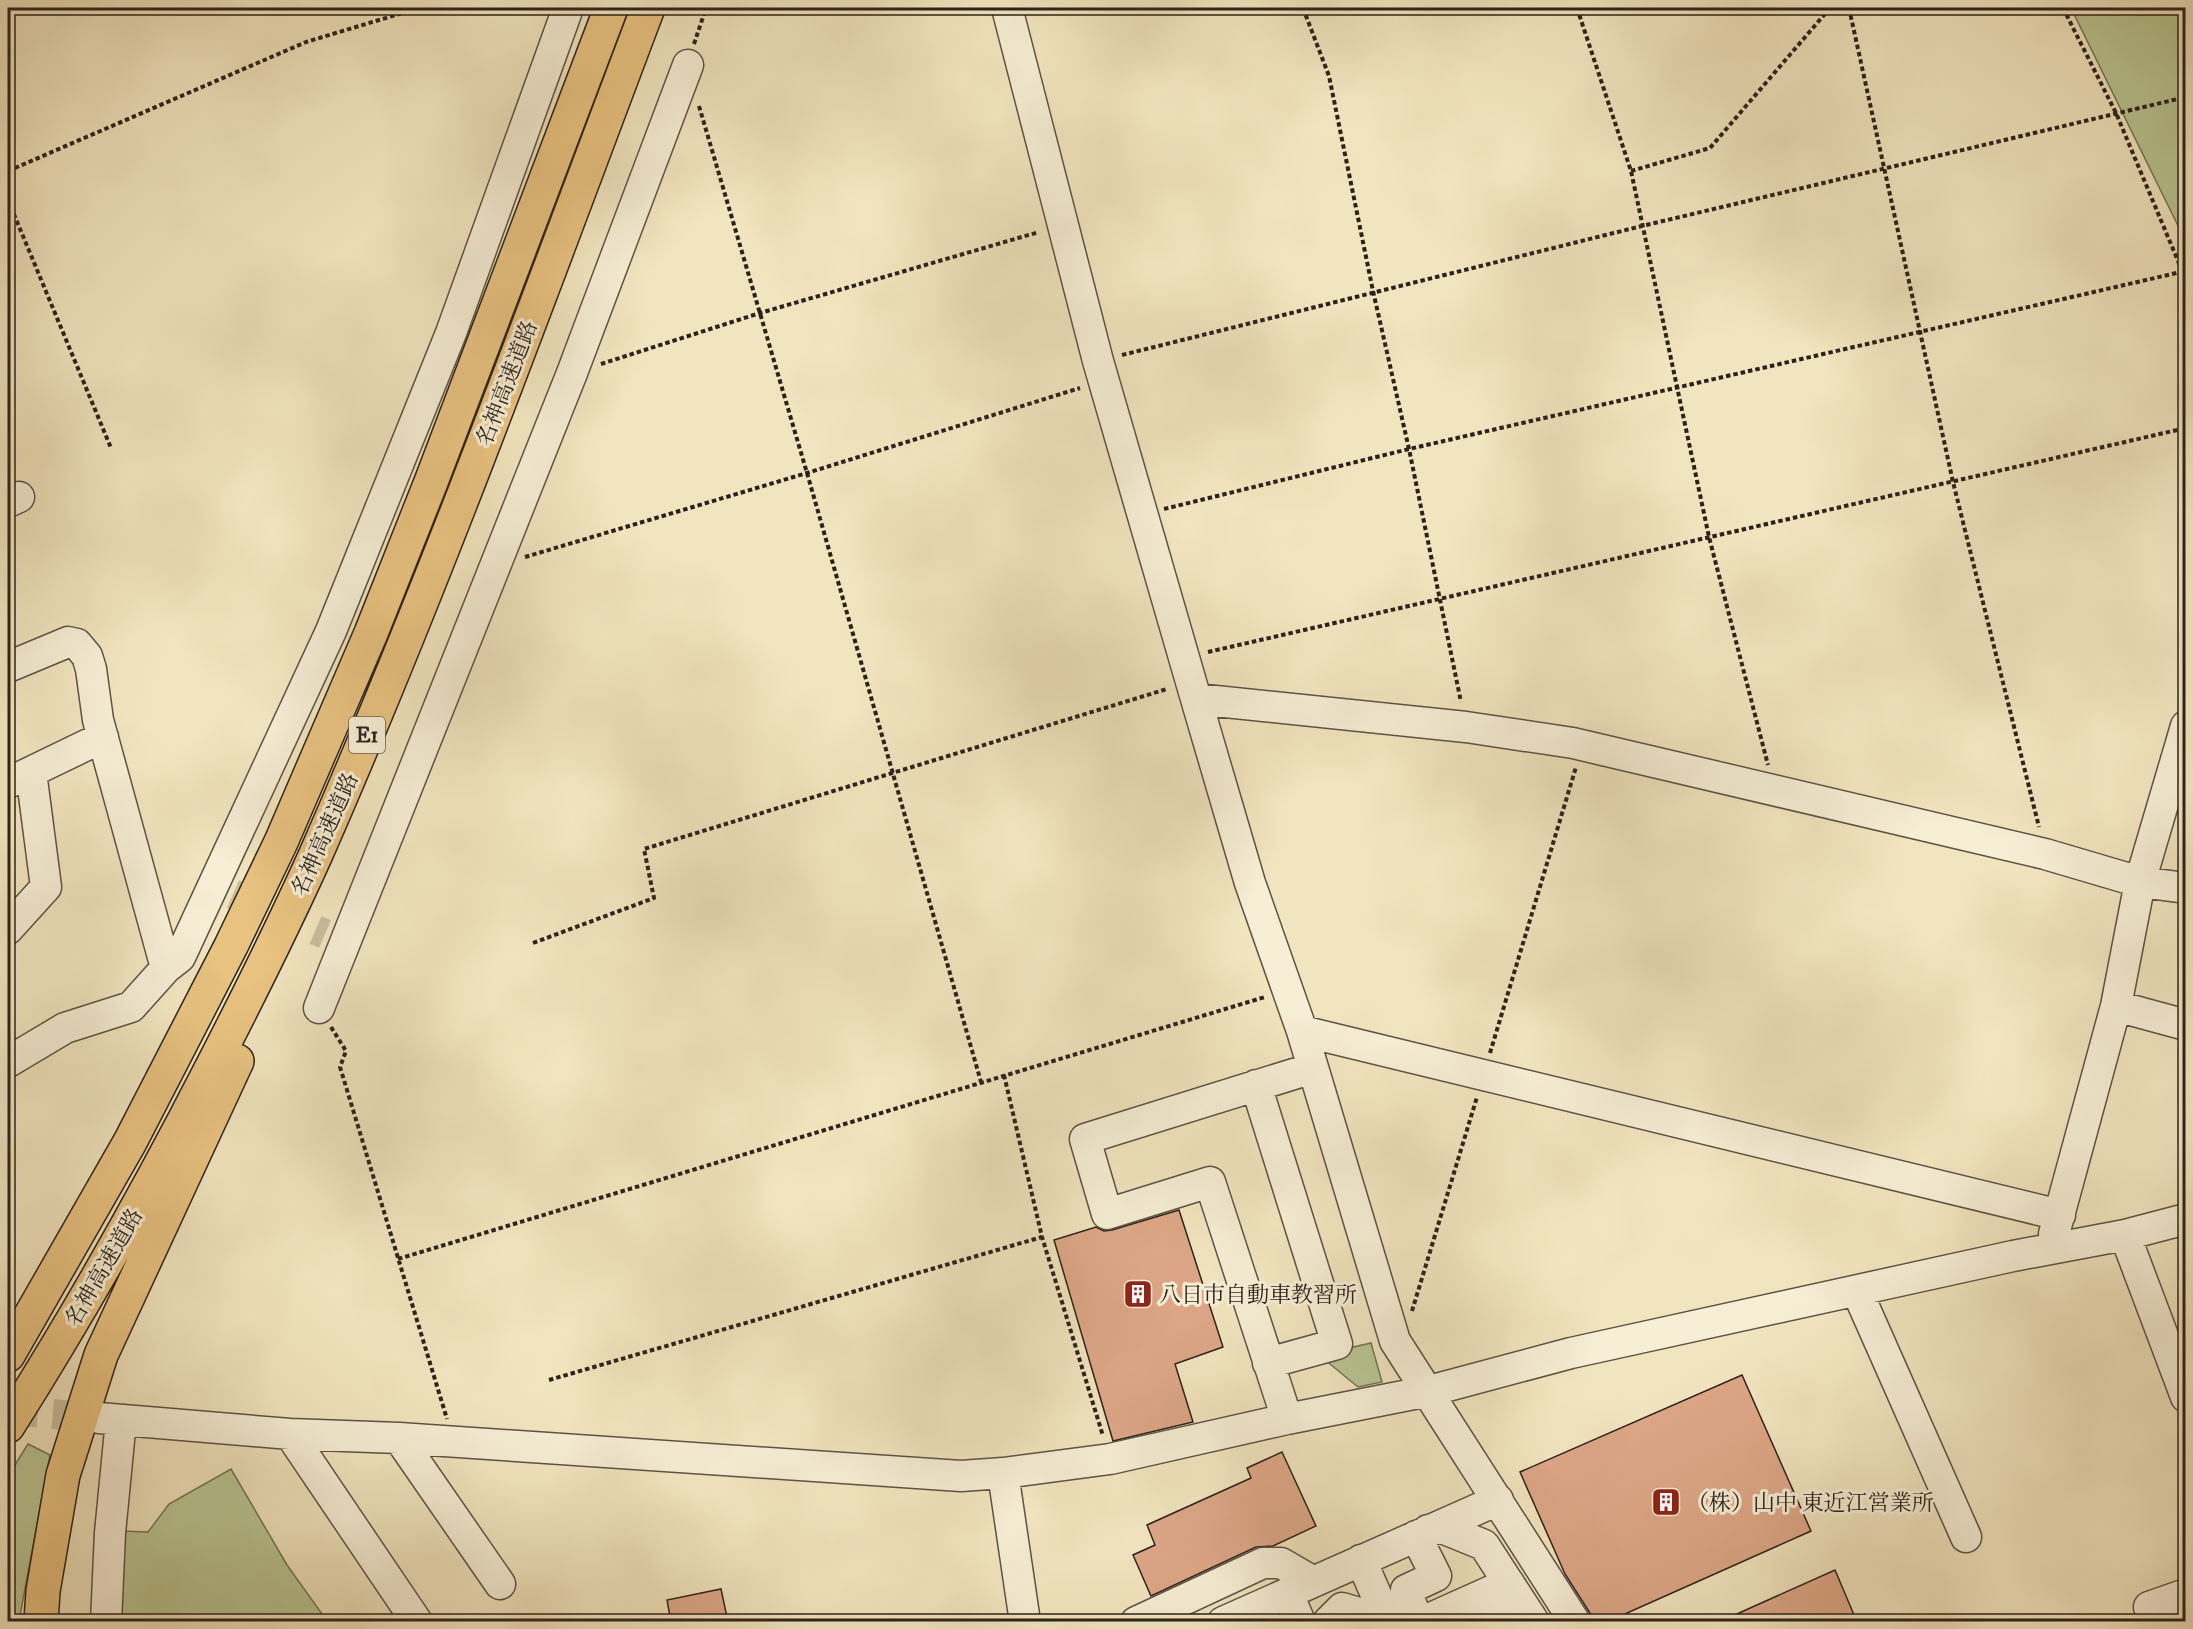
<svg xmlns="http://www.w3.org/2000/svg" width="2193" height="1629" font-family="'IM FELL DW Pica','Noto Serif JP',serif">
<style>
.green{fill:#b9c592;stroke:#737456;stroke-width:1.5}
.building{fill:#dda787;stroke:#2d221b;stroke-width:1.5}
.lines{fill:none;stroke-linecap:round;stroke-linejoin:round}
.minor-tunnel{stroke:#cabe9e;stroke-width:30;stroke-dasharray:30 15;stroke-linecap:butt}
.minor-casing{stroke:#5e5344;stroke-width:33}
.highway-casing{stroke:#2d221b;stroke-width:36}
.path{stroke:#2d221b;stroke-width:4;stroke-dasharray:4.5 3;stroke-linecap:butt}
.minor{stroke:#f6eed5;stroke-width:30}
.highway{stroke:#e8c280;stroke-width:33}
.labels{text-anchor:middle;stroke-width:6;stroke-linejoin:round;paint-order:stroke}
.shield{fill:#f6eed5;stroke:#695f53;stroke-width:1.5}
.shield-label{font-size:21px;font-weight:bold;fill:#2d221b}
.street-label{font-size:22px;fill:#2d221b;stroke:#f6eed5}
.poi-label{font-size:22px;fill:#2d221b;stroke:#f6eed5;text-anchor:start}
</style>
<rect width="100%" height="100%" fill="#f1e5bf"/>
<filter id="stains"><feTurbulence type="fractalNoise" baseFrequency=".00333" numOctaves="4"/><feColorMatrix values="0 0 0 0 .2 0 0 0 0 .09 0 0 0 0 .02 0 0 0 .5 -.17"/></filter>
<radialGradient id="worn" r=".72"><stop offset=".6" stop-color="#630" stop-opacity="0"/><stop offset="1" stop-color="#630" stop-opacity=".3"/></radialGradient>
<!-- green -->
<path class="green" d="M 2071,8 L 2185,8 L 2185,240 Z
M 1371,1343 L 1382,1382 L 1358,1387 L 1319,1355 Z
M 28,1444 L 50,1455 L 19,1621 L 8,1621 L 8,1476 Z
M 231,1469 L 287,1565 L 327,1621 L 115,1622 L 121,1531 L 148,1532 L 169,1504 Z"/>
<!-- building -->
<path class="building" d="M 1179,1210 L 1223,1347 L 1175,1364 L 1193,1422 L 1113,1441 L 1054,1240 L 1096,1227 L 1104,1231 L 1112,1230 Z
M 1742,1375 L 1811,1531 L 1607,1622 L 1592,1622 L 1590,1613 L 1565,1574 L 1520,1472 Z
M 1282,1452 L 1316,1526 L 1273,1546 L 1256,1547 L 1151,1596 L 1133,1555 L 1155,1545 L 1147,1525 L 1251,1478 L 1247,1468 Z
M 1835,1570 L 1857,1622 L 1719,1622 Z
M 721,1589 L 728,1622 L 671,1622 L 667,1600 Z"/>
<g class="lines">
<!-- minor-tunnel -->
<path class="minor-tunnel" d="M 233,894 L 325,934
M 8,1410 L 99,1418"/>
<!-- minor casing -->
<g class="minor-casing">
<path id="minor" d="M 1007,8 L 1098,361 L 1196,699 L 1250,883 L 1302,1031 L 1395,1341 L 1575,1622
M 8,502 L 19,497
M 8,667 L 68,642 L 77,644 L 87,656 L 91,669 L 98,720 L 166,968 L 131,1007 L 65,1028 L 8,1062
M 1196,699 L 1466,727 L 1573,743 L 2045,854 L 2140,882 L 2186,888
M 8,783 L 103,737
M 8,929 L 46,887 L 31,772
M 166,968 L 180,957 L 331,631 L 451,333 L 568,8
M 2116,1006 L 2186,1025
M 319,1008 L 572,373 L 688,65
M 1302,1031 L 2060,1215
M 1256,1085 L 1337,1344 L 1268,1363
M 2054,1234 L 2116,1006 L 2140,882 L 2186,726
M 2125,1235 L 2186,1397
M 1857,1291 L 1966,1537
M 99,1418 L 290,1434 L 399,1438 L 961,1476 L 1003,1473 L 1110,1459 L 1287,1419 L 1429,1391 L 1571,1353 L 2013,1256 L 2125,1235 L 2186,1219
M 1287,1419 L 1210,1182 L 1107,1214 L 1085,1139 L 1313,1068
M 290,1434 L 417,1622
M 399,1438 L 500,1584
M 1003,1473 L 1025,1622
M 1428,1530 L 1442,1528 L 1484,1545 L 1534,1622
M 1416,1536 L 1436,1576 L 1406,1590 L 1418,1622
M 1361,1560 L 1388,1622
M 1288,1594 L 1300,1622
M 106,1622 L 110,1533 L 121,1420
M 1136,1622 L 1263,1563 L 1281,1563 L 1312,1581
M 1223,1622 L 1498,1500
M 1328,1622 L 1342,1608 L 1359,1613 L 1364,1622
M 1422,1622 L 1509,1583
M 1477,1622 L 1520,1601
M 2155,1622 L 2149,1607 L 2186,1594"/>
</g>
<!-- highway casing -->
<g class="highway-casing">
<path id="highway" d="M 8,1355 L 130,1142 L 231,946 L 281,842 L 371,633 L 431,482 L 611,8
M 8,1426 C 82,1309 150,1188 213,1065 C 249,995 284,925 316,854 C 438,576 541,291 648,8
M 41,1622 L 43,1591 L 63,1475 L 101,1355 L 237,1061"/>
</g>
<!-- path -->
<path class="path" d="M 1303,8 L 1329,76 L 1373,291 L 1409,449 L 1461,702
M 1577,8 L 1631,171 L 1709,537 L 1768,765
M 1849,8 L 1953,482 L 2039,827
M 2063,8 L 2116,113 L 2186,280
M 694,44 L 706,8
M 699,106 L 807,473 L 981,1082
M 8,171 L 306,42 L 419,8
M 1631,171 L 1710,148 L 1830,8
M 8,200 L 111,448
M 1122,355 L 1642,226 L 2186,97
M 601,364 L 760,313 L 1039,232
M 1164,509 L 1409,449 L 2181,272
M 525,557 L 807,473 L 1080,388
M 1208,652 L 2186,428
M 533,943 L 654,898 L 644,849 L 1167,689
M 331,1027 L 346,1051 L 340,1067 L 447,1419
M 1490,1053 L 1576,767
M 1004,1075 L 1042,1237 L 1103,1436
M 398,1259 L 1265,997
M 1412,1311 L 1477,1097
M 549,1380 L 1042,1237"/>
<!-- minor -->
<use href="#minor" class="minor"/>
<!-- highway -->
<use href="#highway" class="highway"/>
</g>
<!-- icons -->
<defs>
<g id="building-square" transform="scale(1.5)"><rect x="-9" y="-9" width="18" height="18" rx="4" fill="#8f2418" stroke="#f6eed5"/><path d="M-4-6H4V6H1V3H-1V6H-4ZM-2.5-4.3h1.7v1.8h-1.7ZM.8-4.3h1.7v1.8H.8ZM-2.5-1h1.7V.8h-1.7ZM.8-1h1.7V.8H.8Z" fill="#fff"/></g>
</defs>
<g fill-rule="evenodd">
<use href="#building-square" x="1138" y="1294"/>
<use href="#building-square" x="1666" y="1502"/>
</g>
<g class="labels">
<!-- shield labels -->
<rect class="shield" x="349" y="717" width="36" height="36" rx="4.5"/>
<g class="shield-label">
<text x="367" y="742">E1</text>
</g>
<!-- street labels -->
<g class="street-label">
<text transform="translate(506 383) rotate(-69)" y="8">名神高速道路</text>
<text transform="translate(324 834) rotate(-66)" y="8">名神高速道路</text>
<text transform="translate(103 1267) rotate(-60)" y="8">名神高速道路</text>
</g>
<!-- poi labels -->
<g class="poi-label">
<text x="1159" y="1302">八日市自動車教習所</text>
<text x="1687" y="1510">（株）山中 東近江営業所</text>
</g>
</g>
<!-- margin -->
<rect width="2193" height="1629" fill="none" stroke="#f1e5bf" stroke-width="30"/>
<rect x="9" y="9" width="2175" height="1611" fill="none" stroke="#2d221b" stroke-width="3"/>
<rect x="15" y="15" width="2163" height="1599" fill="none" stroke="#2d221b" stroke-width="1.5"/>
<rect width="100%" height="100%" filter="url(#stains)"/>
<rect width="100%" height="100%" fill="url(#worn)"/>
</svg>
